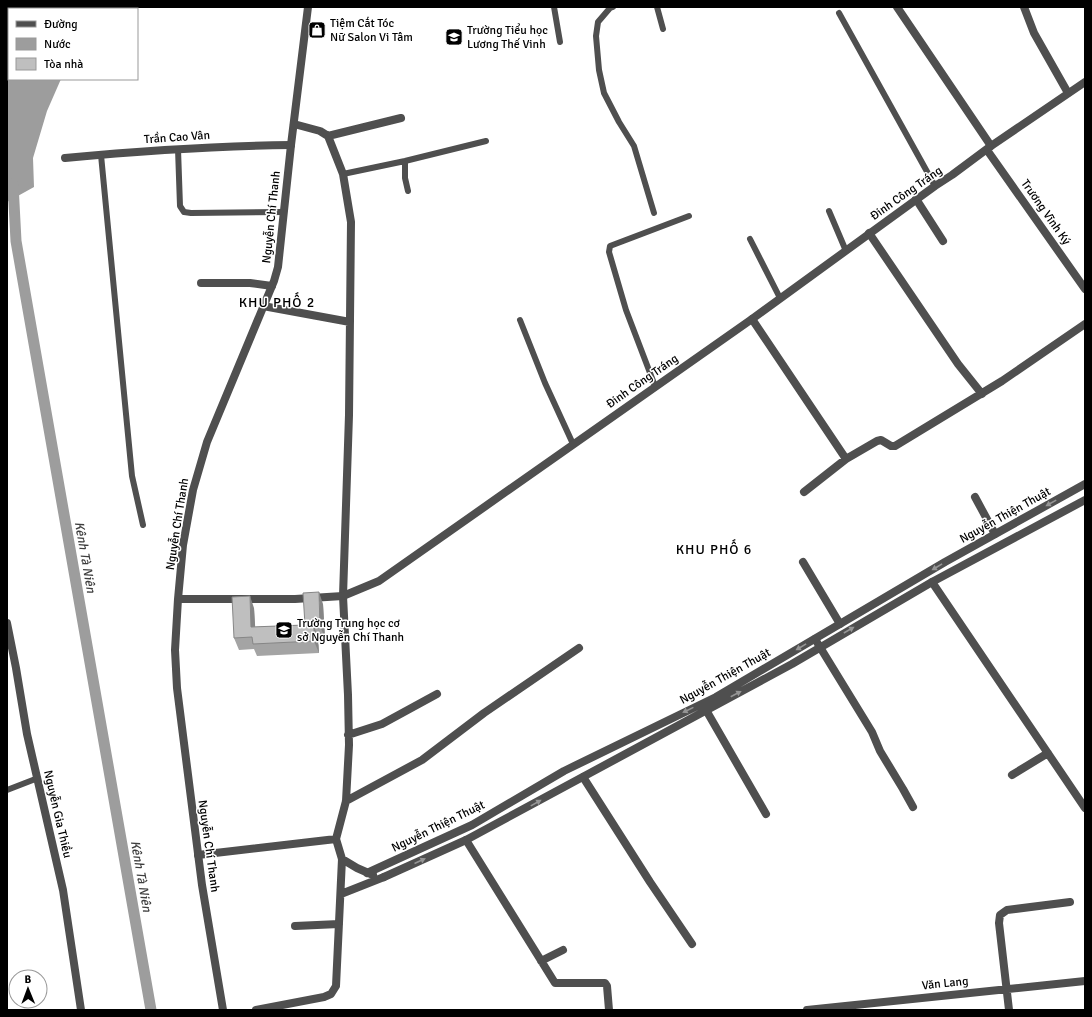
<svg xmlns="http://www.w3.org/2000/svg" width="1092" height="1017" font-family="Signika,sans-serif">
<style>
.water{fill:#9d9d9d}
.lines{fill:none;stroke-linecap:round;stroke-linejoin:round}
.canal{stroke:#9d9d9d;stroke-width:11}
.service{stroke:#4f4f4f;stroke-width:6}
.minor{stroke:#4f4f4f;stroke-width:8}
.tertiary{stroke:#4f4f4f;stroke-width:8}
.wall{fill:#a4a4a4}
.shaded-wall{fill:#868686}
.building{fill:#bfbfbf;stroke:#868686}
.oneway{fill:#959595}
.labels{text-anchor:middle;stroke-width:3;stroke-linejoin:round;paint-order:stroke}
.poi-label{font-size:12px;fill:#000;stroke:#fff;text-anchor:start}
.street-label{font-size:12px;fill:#000;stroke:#fff}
.water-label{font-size:13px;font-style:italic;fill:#3e3e3e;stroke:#fff}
.quarter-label{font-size:14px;letter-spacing:1px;fill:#000;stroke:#fff}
</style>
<rect width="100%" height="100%" fill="#fff"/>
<!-- water -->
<path class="water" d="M 9,45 L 9,79 L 61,79 L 47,111 L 33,158 L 34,187 L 7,202 L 7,48 Z"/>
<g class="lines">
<!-- canal -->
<path class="canal" d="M 13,184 L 16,241 L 151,1010"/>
<!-- service -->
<path class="service" d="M 554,7 L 560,42
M 613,7 L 610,8 L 598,22 L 596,36 L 599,70 L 604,93 L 619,122 L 634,146 L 654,213
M 657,7 L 663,29
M 839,13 L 935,186
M 178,149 L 180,206 L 184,212 L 191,213 L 283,212
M 101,155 L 132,476 L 143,525
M 405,161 L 405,178 L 408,191
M 343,174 L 405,161 L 486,141
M 829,211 L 846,251
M 750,239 L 780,298
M 520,320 L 545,383 L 573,444
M 655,386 L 626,310 L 609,252 L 610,246 L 689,216
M 7,790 L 38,778"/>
<!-- minor -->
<path class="minor" d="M 897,7 L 991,146
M 1024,7 L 1034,33 L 1068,93
M 328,136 L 401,118
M 987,150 L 1085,289
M 65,158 C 140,151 215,146 291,145
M 916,199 L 943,241
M 869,233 L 958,364 L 982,394
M 201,283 L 250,283 L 272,286
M 263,306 L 350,322
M 752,319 L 846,459 L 877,441 L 881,440 L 891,446 L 895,446 L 1002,381 L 1085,324
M 804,492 L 846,459
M 975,497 L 995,534
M 803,562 L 840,624
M 932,582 L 1085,808
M 815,639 L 872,732 L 880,751 L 903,789 L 913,807
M 706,710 L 766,814
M 348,735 L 382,724 L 437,694
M 1012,775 L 1048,753
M 583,777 L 650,882 L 692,944
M 346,801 L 422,760 L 484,713 L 579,648
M 466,840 L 555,983 L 605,983 L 607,986 L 609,1010
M 198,855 L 336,839
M 342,859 L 357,868 L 373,875
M 341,894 L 384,877
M 295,926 L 339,924
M 541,961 L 563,950
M 256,1010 L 324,997 L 331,994 L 336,986 L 342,859 L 336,839 L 346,801 L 349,745 L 348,695 L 343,596 L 349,415 L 351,222 L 343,174 L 328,136 L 320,131 L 294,124
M 807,1010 L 1085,981
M 1009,1010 L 999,923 L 1000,915 L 1007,910 L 1070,902"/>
<!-- tertiary -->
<path class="tertiary" d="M 178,599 L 295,599 L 343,596 L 379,581 L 752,319 L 935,186 L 952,175 L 991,146 L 1085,82
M 7,623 L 16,668 L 27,734 L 63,890 L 81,1010
M 367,873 L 472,825 L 564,771 L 716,697 L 945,562 L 1085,484
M 384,877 L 466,840 L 792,664 L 932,582 L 1085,500
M 223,1010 L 202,885 L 177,688 L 175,650 L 178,599 L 183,545 L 193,490 L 207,442 L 274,281 L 278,267 L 291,145 L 308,7"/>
</g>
<!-- wall -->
<path class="wall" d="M 323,604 L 325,638 L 318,638 L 319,653 L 257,656 L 254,649 L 239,650 L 234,638 L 254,608 L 255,627 L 305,625 Z"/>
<!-- shaded-wall -->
<path class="shaded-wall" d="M 319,592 L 323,604 L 325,638 L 320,626 Z
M 250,596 L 254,608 L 256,640 L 251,627 Z
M 314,626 L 318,638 L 319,653 L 314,641 Z"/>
<!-- building -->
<path class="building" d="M 319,592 L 320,626 L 314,626 L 314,641 L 253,644 L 252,637 L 234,638 L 232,597 L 250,596 L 251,627 L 305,625 L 303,593 Z"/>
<!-- one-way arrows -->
<defs><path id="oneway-solid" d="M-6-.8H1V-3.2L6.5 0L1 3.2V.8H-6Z"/></defs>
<g class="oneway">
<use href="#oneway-solid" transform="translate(1051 503) rotate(151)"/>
<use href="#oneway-solid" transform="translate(937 567) rotate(149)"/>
<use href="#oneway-solid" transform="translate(849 630) rotate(-30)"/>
<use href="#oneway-solid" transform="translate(801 647) rotate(149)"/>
<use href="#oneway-solid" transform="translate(736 694) rotate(-28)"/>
<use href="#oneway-solid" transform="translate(688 710) rotate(154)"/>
<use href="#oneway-solid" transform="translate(536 803) rotate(-29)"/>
<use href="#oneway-solid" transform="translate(420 861) rotate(-24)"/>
</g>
<!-- icons -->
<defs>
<g id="shop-square" transform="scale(0.9)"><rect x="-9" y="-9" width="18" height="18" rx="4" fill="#000" stroke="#fff"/><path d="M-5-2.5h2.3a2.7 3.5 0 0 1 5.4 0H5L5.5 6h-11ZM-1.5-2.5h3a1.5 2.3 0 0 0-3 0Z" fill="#fff"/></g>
<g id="school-square" transform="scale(0.9)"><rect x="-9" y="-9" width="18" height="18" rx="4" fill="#000" stroke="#fff"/><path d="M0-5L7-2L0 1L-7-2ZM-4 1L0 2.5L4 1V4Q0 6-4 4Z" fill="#fff"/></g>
</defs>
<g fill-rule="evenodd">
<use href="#shop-square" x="317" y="30"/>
<use href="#school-square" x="454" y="37"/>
<use href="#school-square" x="284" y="630"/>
</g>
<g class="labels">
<!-- poi labels -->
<g class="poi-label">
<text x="330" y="27">Tiệm Cắt Tóc<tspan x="330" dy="14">Nữ Salon Vi Tâm</tspan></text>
<text x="467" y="34">Trường Tiểu học<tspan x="467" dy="14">Lương Thế Vinh</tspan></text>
<text x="297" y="627">Trường Trung học cơ<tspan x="297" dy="14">sở Nguyễn Chí Thanh</tspan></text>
</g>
<!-- street labels -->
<g class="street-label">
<text transform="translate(177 137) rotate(-4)" y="4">Trần Cao Vân</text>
<text transform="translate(906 193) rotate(-35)" y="4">Đinh Công Tráng</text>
<text transform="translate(1046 212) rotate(55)" y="4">Trương Vĩnh Ký</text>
<text transform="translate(271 217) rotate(-84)" y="4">Nguyễn Chí Thanh</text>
<text transform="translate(642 381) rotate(-35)" y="4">Đinh Công Tráng</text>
<text transform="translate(1005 515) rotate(-29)" y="4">Nguyễn Thiện Thuật</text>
<text transform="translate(177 524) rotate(-81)" y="4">Nguyễn Chí Thanh</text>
<text transform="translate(725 676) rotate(-29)" y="4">Nguyễn Thiện Thuật</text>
<text transform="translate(58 814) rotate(77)" y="4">Nguyễn Gia Thiều</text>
<text transform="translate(438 826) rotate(-26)" y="4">Nguyễn Thiện Thuật</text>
<text transform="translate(209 846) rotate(82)" y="4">Nguyễn Chí Thanh</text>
<text transform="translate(945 983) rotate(-6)" y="4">Văn Lang</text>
</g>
<!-- water labels -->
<g class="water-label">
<text transform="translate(86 557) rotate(80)" y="5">Kênh Tà Niên</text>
<text transform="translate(142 876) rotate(80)" y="5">Kênh Tà Niên</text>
</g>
<!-- quarter labels -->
<g class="quarter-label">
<text x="277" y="307">KHU PHỐ 2</text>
<text x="714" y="554">KHU PHỐ 6</text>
</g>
</g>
<!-- border -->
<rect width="1092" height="1017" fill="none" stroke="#000000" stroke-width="16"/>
<!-- legend -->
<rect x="8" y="8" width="130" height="72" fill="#ffffff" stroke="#999999"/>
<rect x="16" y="21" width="20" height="6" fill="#4f4f4f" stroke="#999999"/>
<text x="44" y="28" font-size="12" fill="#000000">Đường</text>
<rect x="16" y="38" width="20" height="12" fill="#9d9d9d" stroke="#999999"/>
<text x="44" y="48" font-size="12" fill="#000000">Nước</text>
<rect x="16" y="58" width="20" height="12" fill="#bfbfbf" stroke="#999999"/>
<text x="44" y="68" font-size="12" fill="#000000">Tòa nhà</text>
<!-- north arrow -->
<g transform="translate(28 989) rotate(359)"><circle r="19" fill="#ffffff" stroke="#999999"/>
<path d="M0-3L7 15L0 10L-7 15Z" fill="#000000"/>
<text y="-6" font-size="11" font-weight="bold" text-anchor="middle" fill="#000000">B</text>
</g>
</svg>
